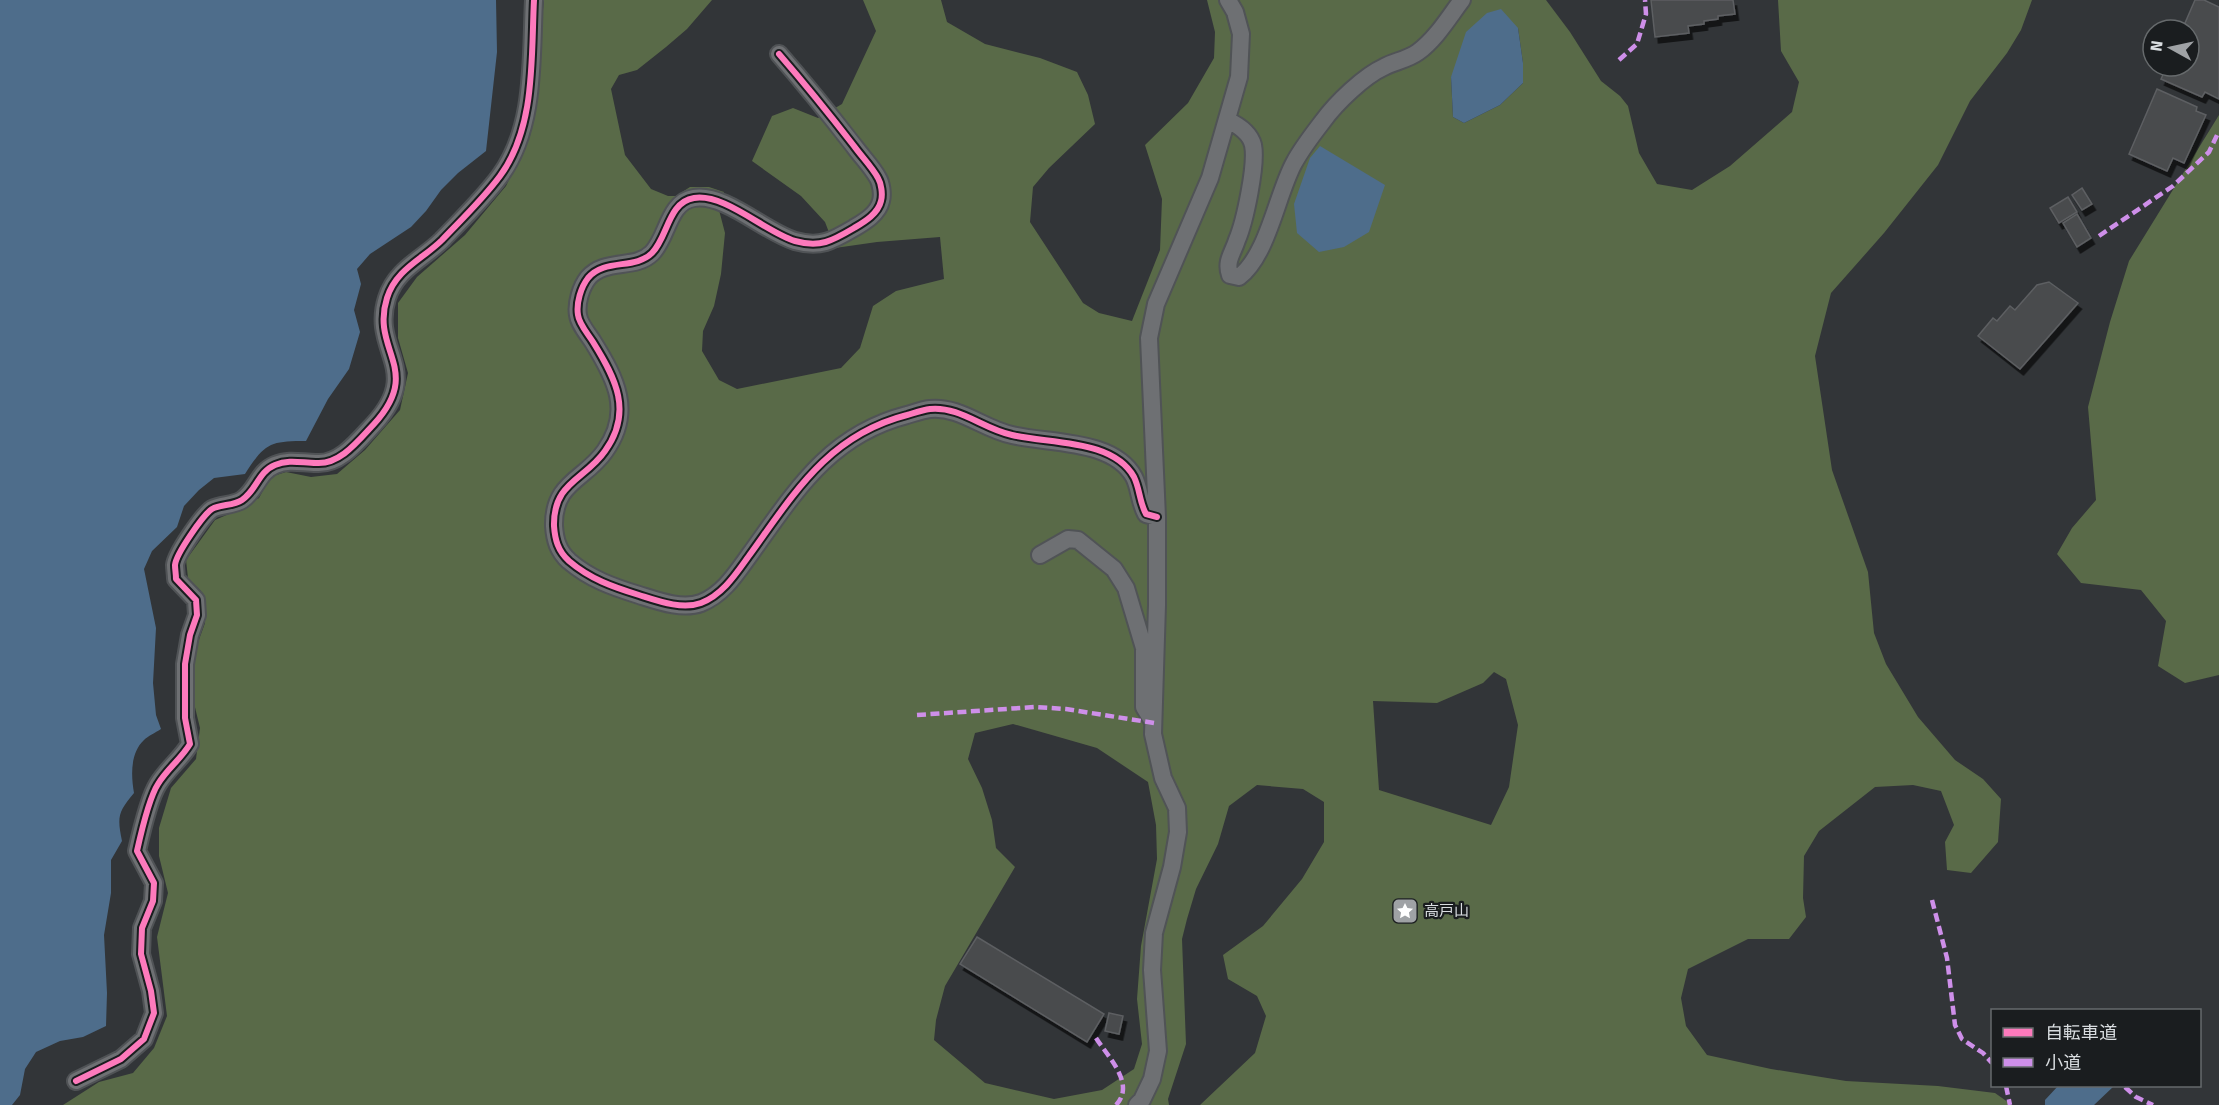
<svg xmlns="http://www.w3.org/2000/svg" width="2219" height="1105" font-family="'Fira Sans','Noto Sans JP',sans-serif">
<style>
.forest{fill:#596a48;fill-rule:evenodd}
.water{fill:#4e6d8b}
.building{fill:#494b4d;stroke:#5d5f62;stroke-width:1.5;filter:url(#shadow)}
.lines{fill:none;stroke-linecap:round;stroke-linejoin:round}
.minor-casing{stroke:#505356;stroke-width:20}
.minor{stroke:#6e7073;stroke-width:16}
.quiet{stroke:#ce8fe9;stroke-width:4.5;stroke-dasharray:9 4.5;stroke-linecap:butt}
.cycleway-casing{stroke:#1a1d1f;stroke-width:10}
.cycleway{stroke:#fd7abc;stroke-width:6}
.labels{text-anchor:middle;stroke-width:4.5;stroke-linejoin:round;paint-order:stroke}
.poi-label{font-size:15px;fill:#d9dde0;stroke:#1a1d1f;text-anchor:start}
</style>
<defs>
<filter id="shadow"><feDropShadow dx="3.5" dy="6" stdDeviation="0" flood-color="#0009"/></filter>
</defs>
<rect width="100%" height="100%" fill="#323538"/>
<!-- forest -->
<path class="forest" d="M 544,0 L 712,0 L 687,29 L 666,47 L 637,70 L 619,75 L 611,89 L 625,155 L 651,189 L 668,196 L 676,196 L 690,187 L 709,187 L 724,192 L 719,210 L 725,233 L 721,274 L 714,306 L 703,331 L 702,351 L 719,380 L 737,389 L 841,368 L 860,348 L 873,306 L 896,291 L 944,279 L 940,237 L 877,242 L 835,248 L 825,222 L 801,196 L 752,161 L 772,116 L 793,108 L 818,118 L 842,104 L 876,31 L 863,0 L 941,0 L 947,22 L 985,44 L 1040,58 L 1077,72 L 1088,95 L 1095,124 L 1049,168 L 1033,187 L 1030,222 L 1083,303 L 1099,313 L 1132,321 L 1160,250 L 1162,199 L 1145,145 L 1188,103 L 1214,58 L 1215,32 L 1207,0 L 1546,0 L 1570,32 L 1601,81 L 1620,96 L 1628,106 L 1639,153 L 1657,184 L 1692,190 L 1730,166 L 1792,112 L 1799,82 L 1781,51 L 1778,0 L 2032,0 L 2021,30 L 2007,53 L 1970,101 L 1938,165 L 1884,233 L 1831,293 L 1815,356 L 1832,470 L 1868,572 L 1874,633 L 1886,664 L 1918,717 L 1955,760 L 1983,779 L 2001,799 L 1998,842 L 1971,873 L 1947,870 L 1945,842 L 1954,825 L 1941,791 L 1913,785 L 1875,787 L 1819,831 L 1804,856 L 1803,898 L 1806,917 L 1789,939 L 1748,939 L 1688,969 L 1681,998 L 1686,1026 L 1707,1055 L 1771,1069 L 1846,1081 L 1938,1086 L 1995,1093 L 2012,1105 L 1200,1105 L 1255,1053 L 1266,1016 L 1257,996 L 1228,979 L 1223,955 L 1263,926 L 1302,879 L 1324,842 L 1324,802 L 1303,789 L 1257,785 L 1229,806 L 1218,844 L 1196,889 L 1187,919 L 1182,939 L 1186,1044 L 1168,1099 L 1169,1105 L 63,1105 L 99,1082 L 133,1073 L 154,1048 L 167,1016 L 157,937 L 168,893 L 159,856 L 159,828 L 171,788 L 196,759 L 200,728 L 193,699 L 193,656 L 205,623 L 201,591 L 188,578 L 186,560 L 215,520 L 238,510 L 259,498 L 270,477 L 286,472 L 311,477 L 337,474 L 365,450 L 400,410 L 408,373 L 398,338 L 398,303 L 417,277 L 465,235 L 506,186 L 530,136 ZM 1518,28 L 1523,63 L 1523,83 L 1500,105 L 1464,123 L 1453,117 L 1451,77 ZM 1494,672 L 1506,679 L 1518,725 L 1509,787 L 1491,825 L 1379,790 L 1373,701 L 1437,703 L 1483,683 ZM 1013,724 L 1097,748 L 1148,782 L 1156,825 L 1157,859 L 1141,946 L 1137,999 L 1142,1044 L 1134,1069 L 1102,1090 L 1054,1099 L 985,1083 L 934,1040 L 936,1020 L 945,986 L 1015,867 L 996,848 L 992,820 L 982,788 L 968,759 L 975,733 Z
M 2219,115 L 2219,675 L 2185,683 L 2158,666 L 2166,621 L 2141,590 L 2081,583 L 2057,554 L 2072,528 L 2096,500 L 2088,407 L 2110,322 L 2129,261 Z"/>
<!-- water -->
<path class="water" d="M 0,0 L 496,0 L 497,52 L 486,151 L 458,173 L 441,190 L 426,211 L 411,227 L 370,254 L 357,269 L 361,284 L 354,310 L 360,332 L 349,369 L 328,399 L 306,441 C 270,441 265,443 245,474 L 214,478 L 199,490 L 184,506 L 177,527 L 152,551 L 144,569 L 156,628 L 153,683 L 156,715 L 161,729 C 155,733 148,736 144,740 C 130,753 131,776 134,793 C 118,812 117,817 122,841 L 111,860 L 111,893 L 104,935 L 107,993 L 106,1026 L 83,1037 L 60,1041 L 36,1052 L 25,1069 L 20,1095 L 12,1105 L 0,1105 Z
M 1501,9 L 1518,28 L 1523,63 L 1523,83 L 1500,105 L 1464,123 L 1453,117 L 1451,77 L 1466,32 L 1487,13 Z
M 1320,146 L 1385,185 L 1369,232 L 1344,247 L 1319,252 L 1297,233 L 1294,204 L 1310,158 Z
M 2058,1086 L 2114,1086 L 2094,1105 L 2045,1105 L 2045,1100 Z"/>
<!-- building -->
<path class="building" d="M 1651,0 L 1733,0 L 1735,14 L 1718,16 L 1718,19 L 1704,21 L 1704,24 L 1688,26 L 1689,33 L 1655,37 Z
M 2195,0 L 2204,0 L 2219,7 L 2219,99 L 2205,92 L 2202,97 L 2161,79 L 2167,66 L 2189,66 L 2189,30 L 2182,30 Z
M 2157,89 L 2197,107 L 2196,111 L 2206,115 L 2184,163 L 2173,158 L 2167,171 L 2129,154 Z
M 2082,188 L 2092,204 L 2082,210 L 2072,195 Z
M 2068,197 L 2077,212 L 2059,223 L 2050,208 Z
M 2077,214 L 2091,238 L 2077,247 L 2063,223 Z
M 2049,282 L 2078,303 L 2020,369 L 1978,336 L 1993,318 L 1997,321 L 2010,306 L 2015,310 L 2037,285 Z
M 977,937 L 1104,1014 L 1087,1042 L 960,964 Z
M 1109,1013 L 1123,1016 L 1119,1034 L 1105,1031 Z"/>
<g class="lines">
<!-- minor casing -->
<g class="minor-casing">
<path id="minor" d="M 779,54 C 805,84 830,115 854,146 C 862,157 872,167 878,178 C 881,183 883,194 881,201 C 878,214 864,222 854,228 C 832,241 820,248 795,241 C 765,232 725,193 694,198 C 668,202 668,237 652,253 C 635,270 605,258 588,278 C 581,287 576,303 578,315 C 579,324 588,334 593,342 C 616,379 633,412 605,451 C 585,480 553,482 554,526 C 555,540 558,551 569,561 C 590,579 613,587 639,595 C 658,601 682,610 701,603 C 724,594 737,572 751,553 C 795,492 829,435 907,415 C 914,413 922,410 930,409 C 960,406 983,429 1012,435 C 1050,444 1113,439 1134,477 C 1140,489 1139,501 1146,514 L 1157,517
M 1227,120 C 1238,125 1250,133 1253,145 C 1257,164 1245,221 1237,240 C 1233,253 1225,261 1230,275 L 1239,277 C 1268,255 1277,194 1294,163 C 1302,148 1313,134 1323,121 C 1336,103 1364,76 1384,67 C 1395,61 1407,60 1418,52 C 1436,39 1449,17 1462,0
M 1040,555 L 1068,539 L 1078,540 L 1114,569 L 1126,588 L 1144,648 L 1144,707 L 1152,720
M 76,1081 L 121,1059 L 144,1039 L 154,1013 L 151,991 L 141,954 L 142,928 L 153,901 L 154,883 L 137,851 C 141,833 149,798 158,784 C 167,769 181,759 190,744 L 185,718 L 185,664 L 190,635 L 197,615 L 196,600 L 176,579 C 176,574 175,569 175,565 C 176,554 203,515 212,509 C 221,504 233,506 242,500 C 257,490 258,472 275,465 C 289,459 302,463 316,463 C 340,465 358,441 374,424 C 424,369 370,351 387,298 C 396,269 423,259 442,240 C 462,219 483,199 500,176 C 536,127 531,57 534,0
M 1137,1105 L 1142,1100 L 1152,1079 L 1158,1051 L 1152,970 L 1154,933 L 1172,867 L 1178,832 L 1177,808 L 1163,778 L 1153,734 L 1157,605 L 1157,517 L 1149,338 L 1156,304 L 1210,178 L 1239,77 L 1241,34 L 1235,12 L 1228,0"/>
</g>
<!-- minor -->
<use href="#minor" class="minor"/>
<!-- quiet -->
<path class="quiet" d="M 1619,60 L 1637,44 L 1646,14 L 1645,0
M 2099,236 L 2173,186 L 2209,152 L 2219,131
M 917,715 L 1035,707 L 1066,709 L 1154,723
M 1932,900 L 1947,958 L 1955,1025 L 1962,1039 L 1983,1053 L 1992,1063
M 1096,1038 C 1108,1057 1136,1084 1116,1105
M 2006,1086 L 2010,1105
M 2125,1087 L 2136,1097 L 2153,1105"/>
<!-- cycleway casing -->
<g class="cycleway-casing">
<path id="cycleway" d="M 779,54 C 805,84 830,115 854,146 C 862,157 872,167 878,178 C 881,183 883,194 881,201 C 878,214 864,222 854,228 C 832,241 820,248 795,241 C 765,232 725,193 694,198 C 668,202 668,237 652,253 C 635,270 605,258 588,278 C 581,287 576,303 578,315 C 579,324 588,334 593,342 C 616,379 633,412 605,451 C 585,480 553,482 554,526 C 555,540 558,551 569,561 C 590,579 613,587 639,595 C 658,601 682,610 701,603 C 724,594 737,572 751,553 C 795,492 829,435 907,415 C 914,413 922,410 930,409 C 960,406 983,429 1012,435 C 1050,444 1113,439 1134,477 C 1140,489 1139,501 1146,514 L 1157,517
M 76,1081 L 121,1059 L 144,1039 L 154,1013 L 151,991 L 141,954 L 142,928 L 153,901 L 154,883 L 137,851 C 141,833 149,798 158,784 C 167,769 181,759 190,744 L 185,718 L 185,664 L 190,635 L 197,615 L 196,600 L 176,579 C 176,574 175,569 175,565 C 176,554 203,515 212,509 C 221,504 233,506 242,500 C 257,490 258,472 275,465 C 289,459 302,463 316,463 C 340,465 358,441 374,424 C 424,369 370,351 387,298 C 396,269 423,259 442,240 C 462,219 483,199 500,176 C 536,127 531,57 534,0"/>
</g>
<!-- cycleway -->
<use href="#cycleway" class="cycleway"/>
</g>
<!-- icons -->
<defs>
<g id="sight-square" transform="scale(1.35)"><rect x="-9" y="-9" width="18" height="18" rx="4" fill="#9fa2a5" stroke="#1a1d1f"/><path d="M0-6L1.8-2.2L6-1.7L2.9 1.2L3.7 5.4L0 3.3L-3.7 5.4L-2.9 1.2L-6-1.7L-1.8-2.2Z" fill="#fff"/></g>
</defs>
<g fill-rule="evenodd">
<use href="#sight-square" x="1405" y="911"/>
</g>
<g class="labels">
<!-- poi labels -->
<g class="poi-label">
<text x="1424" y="916">高戸山</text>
</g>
</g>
<!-- legend -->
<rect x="1991" y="1009" width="210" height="78" fill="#1a1d1f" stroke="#666a6c" stroke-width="1.5"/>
<rect x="2003" y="1028" width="30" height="9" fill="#fd7abc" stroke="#666a6c" stroke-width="1.5"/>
<text x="2045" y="1039" font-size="18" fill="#d9dde0">自転車道</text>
<rect x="2003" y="1058" width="30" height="9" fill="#ce8fe9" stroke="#666a6c" stroke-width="1.5"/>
<text x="2045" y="1069" font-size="18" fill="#d9dde0">小道</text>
<!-- north arrow -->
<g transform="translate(2171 48) rotate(278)"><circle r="28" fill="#1a1d1f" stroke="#666a6c" stroke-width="1.5"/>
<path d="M0-4.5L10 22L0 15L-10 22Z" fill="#9fa2a5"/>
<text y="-9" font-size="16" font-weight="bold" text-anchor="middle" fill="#d9dde0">N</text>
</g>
</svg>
